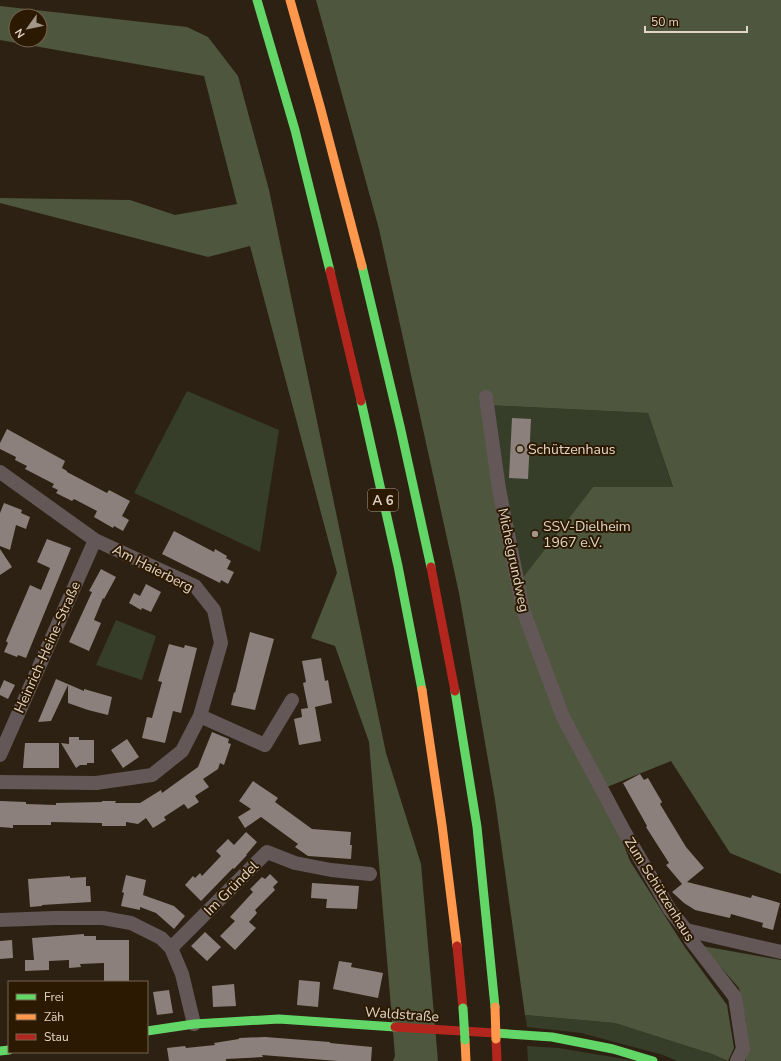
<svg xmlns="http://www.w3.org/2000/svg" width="781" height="1061" font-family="'Nunito Sans',sans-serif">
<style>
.green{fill:#363d29}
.forest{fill:#4e573d;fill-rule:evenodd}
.building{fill:#8c807c}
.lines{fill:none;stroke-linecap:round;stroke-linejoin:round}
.street{stroke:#635758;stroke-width:14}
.fast{stroke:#63d668;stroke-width:9}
.slow{stroke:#ff974d;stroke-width:9}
.jam{stroke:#b3261e;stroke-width:9}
.fast-bridge{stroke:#63d668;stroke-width:9}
.slow-bridge{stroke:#ff974d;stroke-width:9}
.poi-dot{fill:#a29688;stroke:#2c1901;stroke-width:1.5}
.labels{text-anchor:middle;stroke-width:4;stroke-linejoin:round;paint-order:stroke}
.shield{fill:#2c1901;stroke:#ab9d8c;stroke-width:1}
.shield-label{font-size:13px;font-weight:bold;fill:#e2d5c7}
.poi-label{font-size:14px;fill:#e2d5c7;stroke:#2c1901;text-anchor:start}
.street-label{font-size:14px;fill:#e2d5c7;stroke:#2c1901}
</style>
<rect width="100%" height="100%" fill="#2c2112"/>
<!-- green -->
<path class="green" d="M 187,391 L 279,430 L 260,552 L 134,493 Z
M 487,405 L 648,413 L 673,488 L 593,487 L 522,580 Z
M 116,620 L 156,636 L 142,680 L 96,665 Z
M 525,1015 L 615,1023 L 712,1054 L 727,1061 L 677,1061 L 663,1055 L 581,1033 L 527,1027 Z
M 527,1046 L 559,1048 L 636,1061 L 528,1061 Z"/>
<!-- forest -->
<path class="forest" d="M 316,0 L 781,0 L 781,874 L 730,853 L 671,761 L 602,789 L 630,861 L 684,946 L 727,1005 L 734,1048 L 728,1061 L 712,1054 L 615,1023 L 525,1015 L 495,800 L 459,593 L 379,229 ZM 487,405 L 648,413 L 673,487 L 593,487 L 522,579 Z
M 0,6 L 187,27 L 208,37 L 238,76 L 269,190 L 386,753 L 421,864 L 438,1061 L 393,1061 L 395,1056 L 369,742 L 335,646 L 311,638 L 337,573 L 250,246 L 208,257 L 0,203 L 0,198 L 130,200 L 175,215 L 237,204 L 204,76 L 0,40 ZM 16,16 L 40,16 L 40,40 L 16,40 Z
M 702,946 L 781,960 L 781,1061 L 746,1061 L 746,1022 L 739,988 Z"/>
<!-- building -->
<path class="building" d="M 512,418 L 531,419 L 528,479 L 509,478 Z
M 7,429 L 65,461 L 62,468 L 67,471 L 67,472 L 107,493 L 109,490 L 130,501 L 122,516 L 129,520 L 123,531 L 114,526 L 113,528 L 94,517 L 97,511 L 74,499 L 72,501 L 56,493 L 58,490 L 52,487 L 54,484 L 25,469 L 27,466 L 15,460 L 16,457 L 0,449 L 0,443 Z
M 4,503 L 22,510 L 21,513 L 30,517 L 26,529 L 16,525 L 10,550 L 0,546 L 0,513 Z
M 174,531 L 214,552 L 215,549 L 227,556 L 226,558 L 231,561 L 227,569 L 234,572 L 228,584 L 221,580 L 220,583 L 162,554 Z
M 47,539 L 71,548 L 26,658 L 18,655 L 17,657 L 4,652 L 8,643 L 6,641 L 30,585 L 41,590 L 50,568 L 37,562 Z
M 0,549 L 12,567 L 0,575 Z
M 101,569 L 116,577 L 104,599 L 103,598 L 94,620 L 101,623 L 89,651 L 69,642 L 92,592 L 89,591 Z
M 146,584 L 161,592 L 151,612 L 142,608 L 141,610 L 129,603 L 134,593 L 140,596 Z
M 250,632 L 274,639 L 255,710 L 231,705 L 234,692 L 235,693 Z
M 169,644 L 184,648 L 185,645 L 197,648 L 181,713 L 173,711 L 165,743 L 142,738 L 147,717 L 152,718 L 162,682 L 158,681 Z
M 321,658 L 325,681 L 328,680 L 332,703 L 315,707 L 321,741 L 299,745 L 294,719 L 302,717 L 301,709 L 308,708 L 303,683 L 306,682 L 302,661 Z
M 56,679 L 84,691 L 84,689 L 112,697 L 108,715 L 88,710 L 68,703 L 68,685 L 51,721 L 38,722 Z
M 4,680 L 15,685 L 8,699 L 0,695 L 0,689 Z
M 212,732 L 229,739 L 228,743 L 231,744 L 224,765 L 220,763 L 218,769 L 203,779 L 209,787 L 195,796 L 199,802 L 188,809 L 184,804 L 164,817 L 166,820 L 153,828 L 146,818 L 138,824 L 126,822 L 126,826 L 102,826 L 102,823 L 51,822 L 51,825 L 13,825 L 13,828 L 0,827 L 0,801 L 26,802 L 26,804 L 56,805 L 56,803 L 102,802 L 102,801 L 116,801 L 115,803 L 140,803 L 161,790 L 162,793 L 198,767 Z
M 69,737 L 79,737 L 79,740 L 94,740 L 94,763 L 87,763 L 87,765 L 80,765 L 76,768 L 61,743 L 69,744 Z
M 127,739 L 139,757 L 123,768 L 111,750 Z
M 25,743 L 59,743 L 59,768 L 23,768 Z
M 640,774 L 644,780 L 648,778 L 662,802 L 660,804 L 686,847 L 704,868 L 687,882 L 751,898 L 752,895 L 780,903 L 773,930 L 762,927 L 763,923 L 731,914 L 730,918 L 695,910 L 684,903 L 672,892 L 682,884 L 666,865 L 669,863 L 646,827 L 647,826 L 623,783 Z
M 253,781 L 278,798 L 275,802 L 312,829 L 351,832 L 350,845 L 352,845 L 351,859 L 308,856 L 295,847 L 298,844 L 261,817 L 245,828 L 238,817 L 251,809 L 239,801 Z
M 246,832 L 257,842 L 246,855 L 247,855 L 234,869 L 233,868 L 201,901 L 185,885 L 193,876 L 195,878 L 200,873 L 202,876 L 221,856 L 216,851 L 228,839 L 234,845 Z
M 270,874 L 278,882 L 273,887 L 275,890 L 255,910 L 257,913 L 249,922 L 256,928 L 235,950 L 220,936 L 235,921 L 230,917 L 253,892 L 250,889 L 262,877 L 265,879 Z
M 126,875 L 146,880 L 143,895 L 174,906 L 185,916 L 174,929 L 156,913 L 140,907 L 140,910 L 121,906 L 124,893 L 122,892 Z
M 70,876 L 70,878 L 86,877 L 86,886 L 90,886 L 91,902 L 42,905 L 42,906 L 30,907 L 28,879 Z
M 312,883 L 359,886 L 357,909 L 326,908 L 327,899 L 311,898 Z
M 205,932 L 221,947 L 207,961 L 191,946 Z
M 84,934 L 84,936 L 96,936 L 96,940 L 129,940 L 129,982 L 104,982 L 104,963 L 80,964 L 81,967 L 69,968 L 69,960 L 49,961 L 49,970 L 25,971 L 25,960 L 34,960 L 32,938 Z
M 12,940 L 13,958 L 0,959 L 0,941 Z
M 339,961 L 352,963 L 351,967 L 383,973 L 378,998 L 333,989 Z
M 299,980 L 320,982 L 318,1007 L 297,1005 Z
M 234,984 L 236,1006 L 213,1007 L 212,986 Z
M 169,990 L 173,1013 L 157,1015 L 153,992 Z
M 265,1037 L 330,1042 L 330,1043 L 372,1047 L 371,1061 L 338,1061 L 262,1055 L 263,1057 L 226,1059 L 226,1061 L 169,1061 L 167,1048 L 185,1046 L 186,1048 L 215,1045 L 214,1043 L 239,1039 L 239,1038 Z"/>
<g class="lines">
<!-- street -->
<path class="street" d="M 486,397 L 499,489 L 523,610 L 563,717 L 624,831 L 670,910 L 686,930 L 691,940 L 735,997 L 743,1049 L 737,1061
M 0,472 L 95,540 L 195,586 L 214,610 L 221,643 L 200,716 L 182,751 L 152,775 L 96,783 L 0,782
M 200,716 L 265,745 L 292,700
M 0,755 L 95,540
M 0,920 L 54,918 L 103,918 L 131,923 L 161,938 L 171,948 L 182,974 L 194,1024
M 686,930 L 781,952
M 171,948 L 267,852 L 295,863 L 331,870 L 370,874"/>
<!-- fast -->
<path class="fast" d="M 257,0 L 295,130 L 330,271
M 362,266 L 400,426 L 431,567
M 361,401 L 398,566 L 422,690
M 455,691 L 477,827 L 495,1007
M 147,1031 L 194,1024 L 279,1019 L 395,1027
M 495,1033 L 552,1037 L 613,1049 L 653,1061
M 0,1051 L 9,1050"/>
<!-- slow -->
<path class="slow" d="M 290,0 L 320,106 L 362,266
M 422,690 L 442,825 L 457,946
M 465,1040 L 466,1061"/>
<!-- jam -->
<path class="jam" d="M 330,271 L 361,401
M 431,567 L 455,691
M 457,946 L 463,1008
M 395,1027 L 495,1033
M 496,1039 L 497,1061"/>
<!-- fast-bridge -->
<path class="fast-bridge" d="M 463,1008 L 465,1040"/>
<!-- slow-bridge -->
<path class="slow-bridge" d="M 495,1007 L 496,1039"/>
</g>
<!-- markers -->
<g class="poi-dot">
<circle cx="520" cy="449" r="4"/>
<circle cx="535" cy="534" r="4"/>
</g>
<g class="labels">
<!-- shield labels -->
<rect class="shield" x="368" y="489" width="30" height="22" rx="3"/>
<g class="shield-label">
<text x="383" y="505">A 6</text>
</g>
<!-- poi labels -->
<g class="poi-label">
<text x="528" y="454">Schützenhaus</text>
<text x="543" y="531">SSV-Dielheim<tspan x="543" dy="16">1967 e.V.</tspan></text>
</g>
<!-- street labels -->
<g class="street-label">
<text transform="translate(514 560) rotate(78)" y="5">Michelgrundweg</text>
<text transform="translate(153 568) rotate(27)" y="5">Am Haierberg</text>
<text transform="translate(47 647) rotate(-66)" y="5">Heinrich-Heine-Straße</text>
<text transform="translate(231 888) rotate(-45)" y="5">Im Gründel</text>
<text transform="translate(660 889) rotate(58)" y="5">Zum Schützenhaus</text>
<text transform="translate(402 1014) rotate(4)" y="5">Waldstraße</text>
</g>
</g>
<!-- legend -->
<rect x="8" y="981" width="140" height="72" fill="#2c1901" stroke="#756450"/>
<rect x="16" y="994" width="20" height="6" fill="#63d668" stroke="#756450"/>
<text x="44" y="1001" font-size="12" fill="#e2d5c7">Frei</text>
<rect x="16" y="1014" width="20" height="6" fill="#ff974d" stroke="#756450"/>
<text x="44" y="1021" font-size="12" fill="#e2d5c7">Zäh</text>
<rect x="16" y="1034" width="20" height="6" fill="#b3261e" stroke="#756450"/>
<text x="44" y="1041" font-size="12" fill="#e2d5c7">Stau</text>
<!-- north arrow -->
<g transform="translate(28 28) rotate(237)"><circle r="19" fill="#2c1901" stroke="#756450"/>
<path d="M0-3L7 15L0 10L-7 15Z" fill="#a29688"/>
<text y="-6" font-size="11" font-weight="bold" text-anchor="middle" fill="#e2d5c7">N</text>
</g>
<!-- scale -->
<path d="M645 26v6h102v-6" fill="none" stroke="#e2d5c7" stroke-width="2"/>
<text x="651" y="26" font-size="12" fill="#e2d5c7" stroke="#2c1901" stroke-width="3" paint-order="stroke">50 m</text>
</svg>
